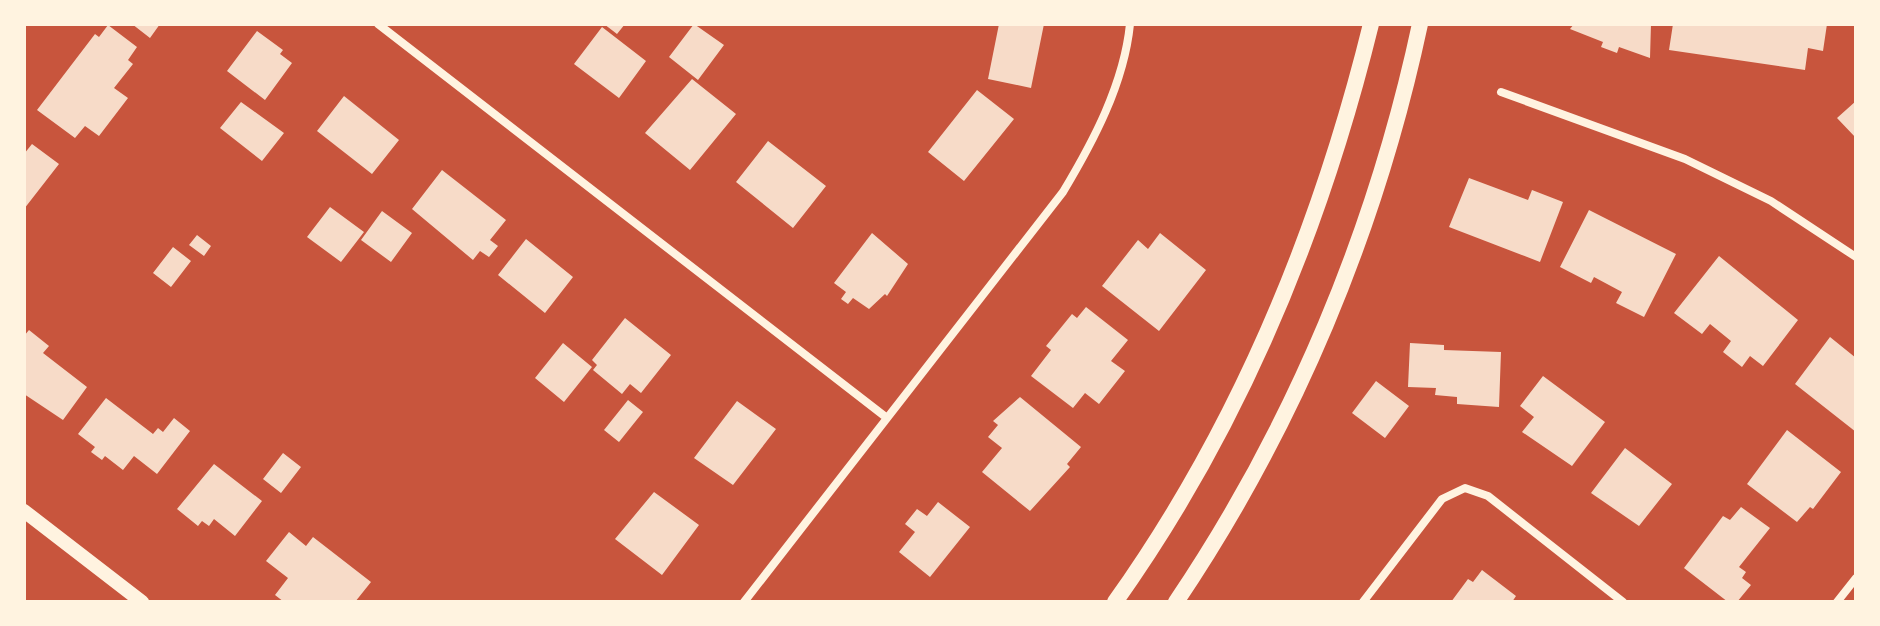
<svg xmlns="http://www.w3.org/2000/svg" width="1880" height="626" font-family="'Zilla Slab',serif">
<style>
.building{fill:#f7dbc8}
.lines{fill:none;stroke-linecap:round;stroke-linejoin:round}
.minor{stroke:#fff3e0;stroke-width:8}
.tertiary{stroke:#fff3e0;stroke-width:14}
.secondary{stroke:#fff3e0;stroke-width:16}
</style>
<rect width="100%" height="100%" fill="#c8553d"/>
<!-- building -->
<path class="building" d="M 132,24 L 160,24 L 150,38 Z
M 604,24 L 625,24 L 617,34 Z
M 694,24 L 724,45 L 698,80 L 669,57 Z
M 999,24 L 1044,24 L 1031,88 L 988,79 Z
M 1574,24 L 1651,24 L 1650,58 L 1619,47 L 1617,53 L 1601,47 L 1603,42 L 1570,29 Z
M 1673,24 L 1827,24 L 1823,51 L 1808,48 L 1805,70 L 1669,50 Z
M 108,25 L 137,47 L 128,60 L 133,64 L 114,88 L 128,98 L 99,136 L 85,126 L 75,138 L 37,110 L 95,34 L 99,37 Z
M 602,27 L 646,61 L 619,98 L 574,64 Z
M 257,31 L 283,50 L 280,54 L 292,63 L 265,100 L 227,71 Z
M 692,79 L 736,114 L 690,170 L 645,133 Z
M 977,90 L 1014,119 L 964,181 L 928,152 Z
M 344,96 L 399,140 L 372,174 L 317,131 Z
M 1856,101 L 1856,138 L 1837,118 Z
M 241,102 L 284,133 L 262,161 L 220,128 Z
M 768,141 L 826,186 L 793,228 L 736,182 Z
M 32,144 L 59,164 L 24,209 L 24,154 Z
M 442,170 L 506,220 L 490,240 L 498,246 L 489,257 L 480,251 L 473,260 L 412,209 Z
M 1469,178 L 1528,200 L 1532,190 L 1563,202 L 1540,262 L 1449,227 Z
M 330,207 L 364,232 L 341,262 L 307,237 Z
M 1589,210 L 1676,254 L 1644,317 L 1616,303 L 1622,292 L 1594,277 L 1591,283 L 1560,267 Z
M 382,211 L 412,233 L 391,262 L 361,240 Z
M 872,233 L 908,264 L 887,296 L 885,294 L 869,309 L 853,298 L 848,304 L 841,299 L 846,292 L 834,283 Z
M 1160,233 L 1206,270 L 1159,331 L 1102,286 L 1138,240 L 1148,249 Z
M 197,235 L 211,246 L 204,256 L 189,245 Z
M 526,239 L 573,277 L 545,313 L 498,275 Z
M 173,247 L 191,261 L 171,287 L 153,273 Z
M 1719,256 L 1798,320 L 1763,366 L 1750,356 L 1742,367 L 1723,352 L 1731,341 L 1710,324 L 1702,334 L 1674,313 Z
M 1086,307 L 1128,340 L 1111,361 L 1125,371 L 1099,404 L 1085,393 L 1073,408 L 1031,376 L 1051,350 L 1046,346 L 1072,314 L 1077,318 Z
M 625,318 L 671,355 L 641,393 L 630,384 L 622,394 L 593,370 L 597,365 L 592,360 Z
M 29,330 L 49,346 L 43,353 L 87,387 L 63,420 L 24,394 L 24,336 Z
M 1830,337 L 1856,358 L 1856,432 L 1795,384 Z
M 563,343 L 592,367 L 564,402 L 535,378 Z
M 1410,343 L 1444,345 L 1444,350 L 1501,352 L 1499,407 L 1457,404 L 1457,397 L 1435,395 L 1436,388 L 1408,387 Z
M 1543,376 L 1605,422 L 1572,466 L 1522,432 L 1534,417 L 1520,406 Z
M 1376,381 L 1409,406 L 1385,438 L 1352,413 Z
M 1020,397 L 1081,447 L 1067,464 L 1070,467 L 1030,511 L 982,472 L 1002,448 L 988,437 L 998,425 L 993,421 Z
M 106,398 L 153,434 L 158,428 L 163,432 L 174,418 L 190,431 L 157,474 L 134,456 L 123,470 L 105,456 L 102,460 L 91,452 L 95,447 L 78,434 Z
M 628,400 L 643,412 L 619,442 L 604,430 Z
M 737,401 L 776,429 L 733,485 L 694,458 Z
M 1787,430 L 1841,472 L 1813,509 L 1810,507 L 1797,522 L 1747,484 Z
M 1625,448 L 1672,484 L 1639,526 L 1591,493 Z
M 283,453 L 301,467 L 281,493 L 263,479 Z
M 214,464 L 262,501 L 235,536 L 214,519 L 209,526 L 202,521 L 198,526 L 177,509 Z
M 654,492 L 699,525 L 662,575 L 615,539 Z
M 938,502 L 970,527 L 930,577 L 899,552 L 915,532 L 905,524 L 917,509 L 927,516 Z
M 1741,507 L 1770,528 L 1739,567 L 1746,572 L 1742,578 L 1751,585 L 1737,602 L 1728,602 L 1684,568 L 1723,516 L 1730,520 Z
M 289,532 L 306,546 L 313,537 L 371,582 L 355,602 L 284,602 L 275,595 L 288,578 L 266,561 Z
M 1482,570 L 1516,596 L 1512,602 L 1451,602 L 1468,579 L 1473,582 Z"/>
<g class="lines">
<!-- minor -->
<path class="minor" d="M 378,24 L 887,418
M 1501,92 L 1685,159 L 1771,201 L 1856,257
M 744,602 L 1063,192 C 1093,142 1124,84 1130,24
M 1363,602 L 1442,499 L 1465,488 L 1488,496 L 1623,602
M 1837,602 L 1856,578"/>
<!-- tertiary -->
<path class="tertiary" d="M 24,511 L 142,602"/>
<!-- secondary -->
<path class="secondary" d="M 1115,602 C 1239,428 1320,231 1371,24
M 1176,602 C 1294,427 1376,230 1420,24"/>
</g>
<!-- border -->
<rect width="1880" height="626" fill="none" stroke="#fff3e0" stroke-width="52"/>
</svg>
